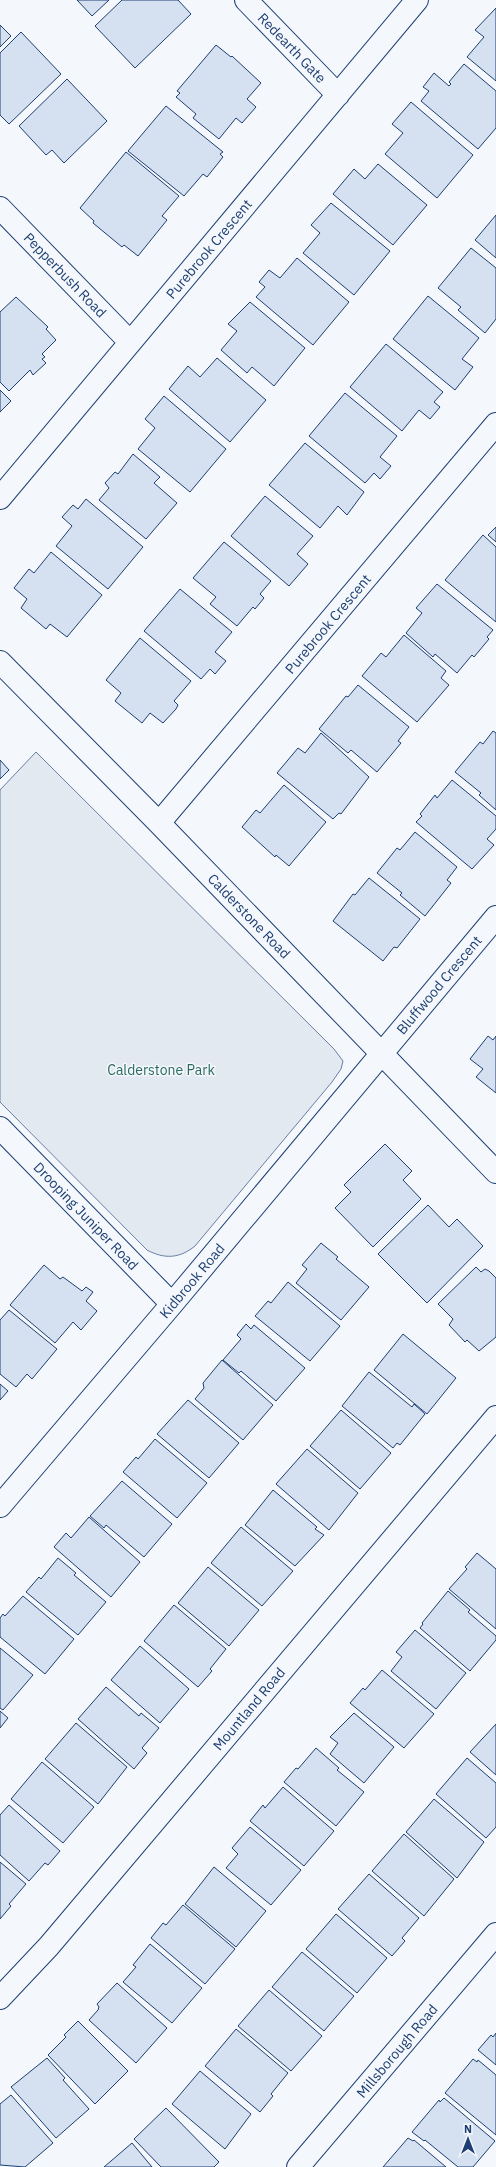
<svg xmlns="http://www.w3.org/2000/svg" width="496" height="2167" font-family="'IBM Plex Sans',sans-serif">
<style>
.green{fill:#e3e9f0;stroke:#687fa3}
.building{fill:#d5e0f0;stroke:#1d3f73}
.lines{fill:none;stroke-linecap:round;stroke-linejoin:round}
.minor-casing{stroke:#1d3f73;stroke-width:24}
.minor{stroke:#f4f7fb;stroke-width:22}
.labels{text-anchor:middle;stroke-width:3;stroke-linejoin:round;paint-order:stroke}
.street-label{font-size:14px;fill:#1d3f73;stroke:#f4f7fb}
.park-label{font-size:14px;fill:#2c6c60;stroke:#f4f7fb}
</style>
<rect width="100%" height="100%" fill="#f4f7fb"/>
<!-- green -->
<path class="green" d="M 36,752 L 334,1049 L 343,1061 L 341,1069 L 332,1082 L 195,1246 C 179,1259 164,1259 147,1250 L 0,1102 L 0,790 Z"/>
<!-- building -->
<path class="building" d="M 77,0 L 109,0 L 92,16 Z
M 122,0 L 178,0 L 191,14 L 135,68 L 95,26 Z
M 496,8 L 496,81 L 467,57 L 484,37 L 475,30 Z
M 0,25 L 11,36 L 0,47 Z
M 21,32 L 61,74 L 9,124 L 0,115 L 0,53 Z
M 216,45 L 231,57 L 232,56 L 261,83 L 247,99 L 256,107 L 242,123 L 236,118 L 219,139 L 193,118 L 196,114 L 176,97 L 180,93 L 177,91 Z
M 464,64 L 496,91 L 496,128 L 478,149 L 421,101 L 429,91 L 423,87 L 434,73 L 449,86 L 451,84 L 449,82 Z
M 67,79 L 107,121 L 64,163 L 52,150 L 46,155 L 19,126 Z
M 411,102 L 473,155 L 437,198 L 385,154 L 403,133 L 392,124 Z
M 166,106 L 223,152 L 220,154 L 223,157 L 207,177 L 203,174 L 184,196 L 128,151 Z
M 126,152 L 179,196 L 162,216 L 167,220 L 138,256 L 124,245 L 122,247 L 93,223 L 94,221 L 80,208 Z
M 378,164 L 427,205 L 393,245 L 333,194 L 354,169 L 365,179 Z
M 331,203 L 390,251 L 354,295 L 303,253 L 320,233 L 311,225 Z
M 496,215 L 496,258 L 475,240 Z
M 471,248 L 496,268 L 496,319 L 485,333 L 458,310 L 461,307 L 438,288 Z
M 297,258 L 349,302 L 313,345 L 256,297 L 265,287 L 259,282 L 269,270 L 280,278 Z
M 428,296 L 479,338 L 462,359 L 473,367 L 455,390 L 393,339 Z
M 16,297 L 48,327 L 46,329 L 56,340 L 42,354 L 45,357 L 42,359 L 46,363 L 33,375 L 30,370 L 9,391 L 0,382 L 0,312 Z
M 250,302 L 305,348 L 274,386 L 252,367 L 247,373 L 221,350 L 237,331 L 228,324 Z
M 386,344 L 443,392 L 434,402 L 440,407 L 430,419 L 419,410 L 402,431 L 350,387 Z
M 217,358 L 266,400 L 230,442 L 169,389 L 188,366 L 200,377 Z
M 0,390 L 11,401 L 0,412 Z
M 345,393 L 397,436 L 380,457 L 391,466 L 380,479 L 374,473 L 365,483 L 309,436 Z
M 164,396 L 226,449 L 190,492 L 138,449 L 155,428 L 145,419 Z
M 305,443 L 364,492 L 347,515 L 338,506 L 320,528 L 269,485 Z
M 133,454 L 160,477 L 154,483 L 177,503 L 146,539 L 99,500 L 109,488 L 105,483 L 115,472 L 118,474 Z
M 265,496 L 313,536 L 297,554 L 308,564 L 289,586 L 231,536 Z
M 86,499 L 143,547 L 108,589 L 56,546 L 72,526 L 62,517 L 73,505 L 78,509 Z
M 496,527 L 496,542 L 488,535 Z
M 483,535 L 496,547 L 496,622 L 445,580 Z
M 224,542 L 271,581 L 260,594 L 264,598 L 255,609 L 253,607 L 237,626 L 210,604 L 216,597 L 193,578 Z
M 51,552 L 102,595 L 67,637 L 50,624 L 46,629 L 21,608 L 27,599 L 14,588 L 29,569 L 34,573 Z
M 437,584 L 493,630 L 487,637 L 489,639 L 474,657 L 472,655 L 457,673 L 435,654 L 433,657 L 406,633 L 422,613 L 416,608 Z
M 180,589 L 232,632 L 215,652 L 226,661 L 215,674 L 210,669 L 201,679 L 144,631 Z
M 404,635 L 446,671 L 441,678 L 449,685 L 417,722 L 362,676 L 381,653 L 386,657 Z
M 140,638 L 191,681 L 174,701 L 178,705 L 176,709 L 163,723 L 150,713 L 142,723 L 115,701 L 121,693 L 106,680 Z
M 358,685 L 409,727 L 398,741 L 401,743 L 377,772 L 351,750 L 348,753 L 319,729 L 346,696 L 348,697 Z
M 493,731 L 496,733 L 496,810 L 479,795 L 481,793 L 455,772 L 480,742 L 483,744 Z
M 321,733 L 369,777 L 341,814 L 339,813 L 333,819 L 277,773 L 298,748 L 305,753 Z
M 0,760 L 9,770 L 0,779 Z
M 452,780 L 496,816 L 496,829 L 487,839 L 494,845 L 472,869 L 416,822 L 422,816 L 420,814 L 435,795 L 437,798 Z
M 284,785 L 326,822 L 289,866 L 276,855 L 275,857 L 242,827 L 256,810 L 260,813 Z
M 415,832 L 457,867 L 447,880 L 451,883 L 425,916 L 400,895 L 402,893 L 377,873 L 397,848 L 400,850 Z
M 369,878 L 420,919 L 397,948 L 394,947 L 383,961 L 333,921 L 353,894 L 355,895 Z
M 488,1036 L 493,1040 L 496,1036 L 496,1093 L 476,1077 L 483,1069 L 470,1059 Z
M 385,1144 L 412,1171 L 403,1180 L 421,1199 L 373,1247 L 335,1208 L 351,1192 L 344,1185 Z
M 428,1205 L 449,1227 L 457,1219 L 483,1246 L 427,1303 L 378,1254 Z
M 321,1243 L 338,1257 L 336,1259 L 369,1287 L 341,1320 L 296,1283 L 307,1269 L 302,1265 Z
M 44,1265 L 60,1279 L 63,1277 L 82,1291 L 86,1287 L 93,1292 L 86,1301 L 97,1311 L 81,1330 L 73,1322 L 55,1343 L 10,1305 Z
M 476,1267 L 481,1272 L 485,1269 L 489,1271 L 496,1278 L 496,1337 L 479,1351 L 467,1340 L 465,1342 L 449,1325 L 453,1319 L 438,1304 Z
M 288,1282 L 340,1326 L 310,1361 L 255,1316 L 268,1301 L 271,1303 Z
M 9,1310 L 57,1349 L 32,1379 L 27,1374 L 16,1387 L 0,1374 L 0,1320 Z
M 246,1324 L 251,1329 L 254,1325 L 305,1368 L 276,1401 L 241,1371 L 239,1373 L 223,1360 L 241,1339 L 237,1335 Z
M 403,1334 L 456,1378 L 427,1414 L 374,1370 Z
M 222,1360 L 273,1405 L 243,1440 L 195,1399 L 204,1388 L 203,1383 Z
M 369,1372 L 412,1407 L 414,1404 L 425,1414 L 400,1445 L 397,1443 L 393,1448 L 342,1406 Z
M 0,1384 L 8,1391 L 0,1400 Z
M 188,1400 L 239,1443 L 209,1478 L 157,1434 Z
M 341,1410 L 391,1453 L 360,1489 L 310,1446 Z
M 155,1439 L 207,1483 L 177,1518 L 123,1472 L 136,1457 L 138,1459 Z
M 307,1449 L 358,1493 L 329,1530 L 276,1484 Z
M 122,1481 L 172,1524 L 144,1557 L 106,1525 L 104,1528 L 90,1516 Z
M 273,1490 L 317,1527 L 315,1529 L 324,1535 L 295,1566 L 245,1525 Z
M 89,1517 L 140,1562 L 111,1597 L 54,1547 L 66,1533 L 71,1538 Z
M 241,1527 L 293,1571 L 262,1606 L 211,1563 Z
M 477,1553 L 496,1569 L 496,1629 L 449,1589 L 467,1569 L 465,1567 Z
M 58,1558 L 76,1573 L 74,1575 L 106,1602 L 78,1635 L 26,1592 L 39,1577 L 41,1579 Z
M 208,1567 L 259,1610 L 229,1646 L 178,1603 Z
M 448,1591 L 470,1610 L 468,1612 L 496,1636 L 496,1640 L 470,1671 L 420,1628 L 423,1624 L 422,1623 Z
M 23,1596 L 74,1639 L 45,1674 L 0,1637 L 0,1618 L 3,1614 L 5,1616 Z
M 174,1605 L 226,1649 L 210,1669 L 212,1671 L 198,1687 L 144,1641 Z
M 415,1630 L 466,1673 L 436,1709 L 391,1671 L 402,1657 L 396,1652 Z
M 140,1646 L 189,1689 L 160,1723 L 111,1680 Z
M 0,1648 L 33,1675 L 3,1710 L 0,1708 Z
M 382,1670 L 434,1714 L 404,1748 L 350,1703 L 363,1688 L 365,1690 Z
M 106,1687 L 139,1716 L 141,1713 L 159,1728 L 142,1748 L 147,1753 L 134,1769 L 78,1719 Z
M 0,1711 L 8,1718 L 0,1728 Z
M 354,1713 L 394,1747 L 364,1783 L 330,1754 L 338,1743 L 330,1737 Z
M 76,1723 L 127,1767 L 98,1804 L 45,1759 Z
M 496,1724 L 496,1775 L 470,1752 Z
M 316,1748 L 339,1768 L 337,1770 L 364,1792 L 336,1826 L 284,1782 L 296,1768 L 298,1769 Z
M 467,1758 L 496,1783 L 496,1827 L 486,1838 L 436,1794 Z
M 42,1762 L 94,1807 L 63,1843 L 11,1799 Z
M 283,1787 L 334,1831 L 304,1866 L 250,1821 L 263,1805 L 265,1808 Z
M 434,1799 L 484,1842 L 457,1878 L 406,1832 Z
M 9,1805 L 60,1851 L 48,1865 L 45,1863 L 29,1881 L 0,1855 L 0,1815 Z
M 250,1827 L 301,1870 L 271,1905 L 226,1868 L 238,1854 L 232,1848 Z
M 404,1834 L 454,1879 L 424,1916 L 372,1871 Z
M 0,1862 L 26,1884 L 9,1904 L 11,1906 L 0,1919 Z
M 214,1867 L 266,1911 L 236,1947 L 185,1904 Z
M 369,1874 L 419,1918 L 402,1938 L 405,1941 L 392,1956 L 338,1909 Z
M 183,1905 L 235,1949 L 205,1984 L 151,1938 L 163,1923 L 166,1925 Z
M 336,1914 L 387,1958 L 357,1993 L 306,1949 Z
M 150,1944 L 202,1988 L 172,2023 L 123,1982 L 136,1967 L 133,1965 Z
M 302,1952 L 354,1996 L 324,2031 L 272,1987 Z
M 117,1983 L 167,2028 L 136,2063 L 89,2020 L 98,2010 L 99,2007 L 97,2004 Z
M 269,1990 L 322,2036 L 291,2071 L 238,2026 Z
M 78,2021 L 128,2071 L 95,2104 L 48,2055 L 66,2037 L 64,2035 Z
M 236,2029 L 288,2073 L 271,2094 L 273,2096 L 260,2112 L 205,2066 Z
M 496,2033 L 496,2065 L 478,2050 L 491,2035 L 493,2037 Z
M 47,2058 L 65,2078 L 63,2080 L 89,2109 L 56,2138 L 11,2087 Z
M 473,2059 L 477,2062 L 478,2060 L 496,2075 L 496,2135 L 445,2093 Z
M 200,2071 L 251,2114 L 225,2149 L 172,2104 Z
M 11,2095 L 53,2143 L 25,2167 L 0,2165 L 0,2104 Z
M 444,2098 L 495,2141 L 473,2167 L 458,2167 L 425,2140 L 424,2141 L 412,2132 L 439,2100 L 440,2102 Z
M 166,2108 L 219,2162 L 214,2167 L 161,2167 L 134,2139 Z
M 408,2138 L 413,2141 L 414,2140 L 446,2167 L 383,2167 Z
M 132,2143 L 152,2167 L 104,2167 Z"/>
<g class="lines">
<!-- minor casing -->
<g class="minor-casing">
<path id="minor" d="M 246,0 L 338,95
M 0,208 L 130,342
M 0,498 L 417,0
M 0,662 L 159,823 L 496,1172
M 159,823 L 496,424
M 0,1128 L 172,1304
M 0,1506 L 172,1304 L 496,917
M 0,1998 L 49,1946 L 496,1417
M 298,2167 L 496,1934"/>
</g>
<!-- minor -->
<use href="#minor" class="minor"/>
</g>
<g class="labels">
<!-- street labels -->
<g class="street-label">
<text transform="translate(292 48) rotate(46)" y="5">Redearth Gate</text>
<text transform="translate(209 249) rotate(-50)" y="5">Purebrook Crescent</text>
<text transform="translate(65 275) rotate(46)" y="5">Pepperbush Road</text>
<text transform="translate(328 624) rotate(-50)" y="5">Purebrook Crescent</text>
<text transform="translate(249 916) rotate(46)" y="5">Calderstone Road</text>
<text transform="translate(439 985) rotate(-50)" y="5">Bluffwood Crescent</text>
<text transform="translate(86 1216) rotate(46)" y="5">Drooping Juniper Road</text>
<text transform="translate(192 1281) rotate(-50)" y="5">Kidbrook Road</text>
<text transform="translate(249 1709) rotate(-50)" y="5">Mountland Road</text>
<text transform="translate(397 2051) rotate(-50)" y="5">Millsborough Road</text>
</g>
<!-- park labels -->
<g class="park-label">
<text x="161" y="1075">Calderstone Park</text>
</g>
</g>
<!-- north arrow -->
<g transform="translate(468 2139)" stroke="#f4f7fb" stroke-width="3" paint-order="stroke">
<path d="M0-3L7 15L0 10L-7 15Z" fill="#1d3f73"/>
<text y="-6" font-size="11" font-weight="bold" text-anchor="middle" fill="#1d3f73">N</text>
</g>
</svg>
